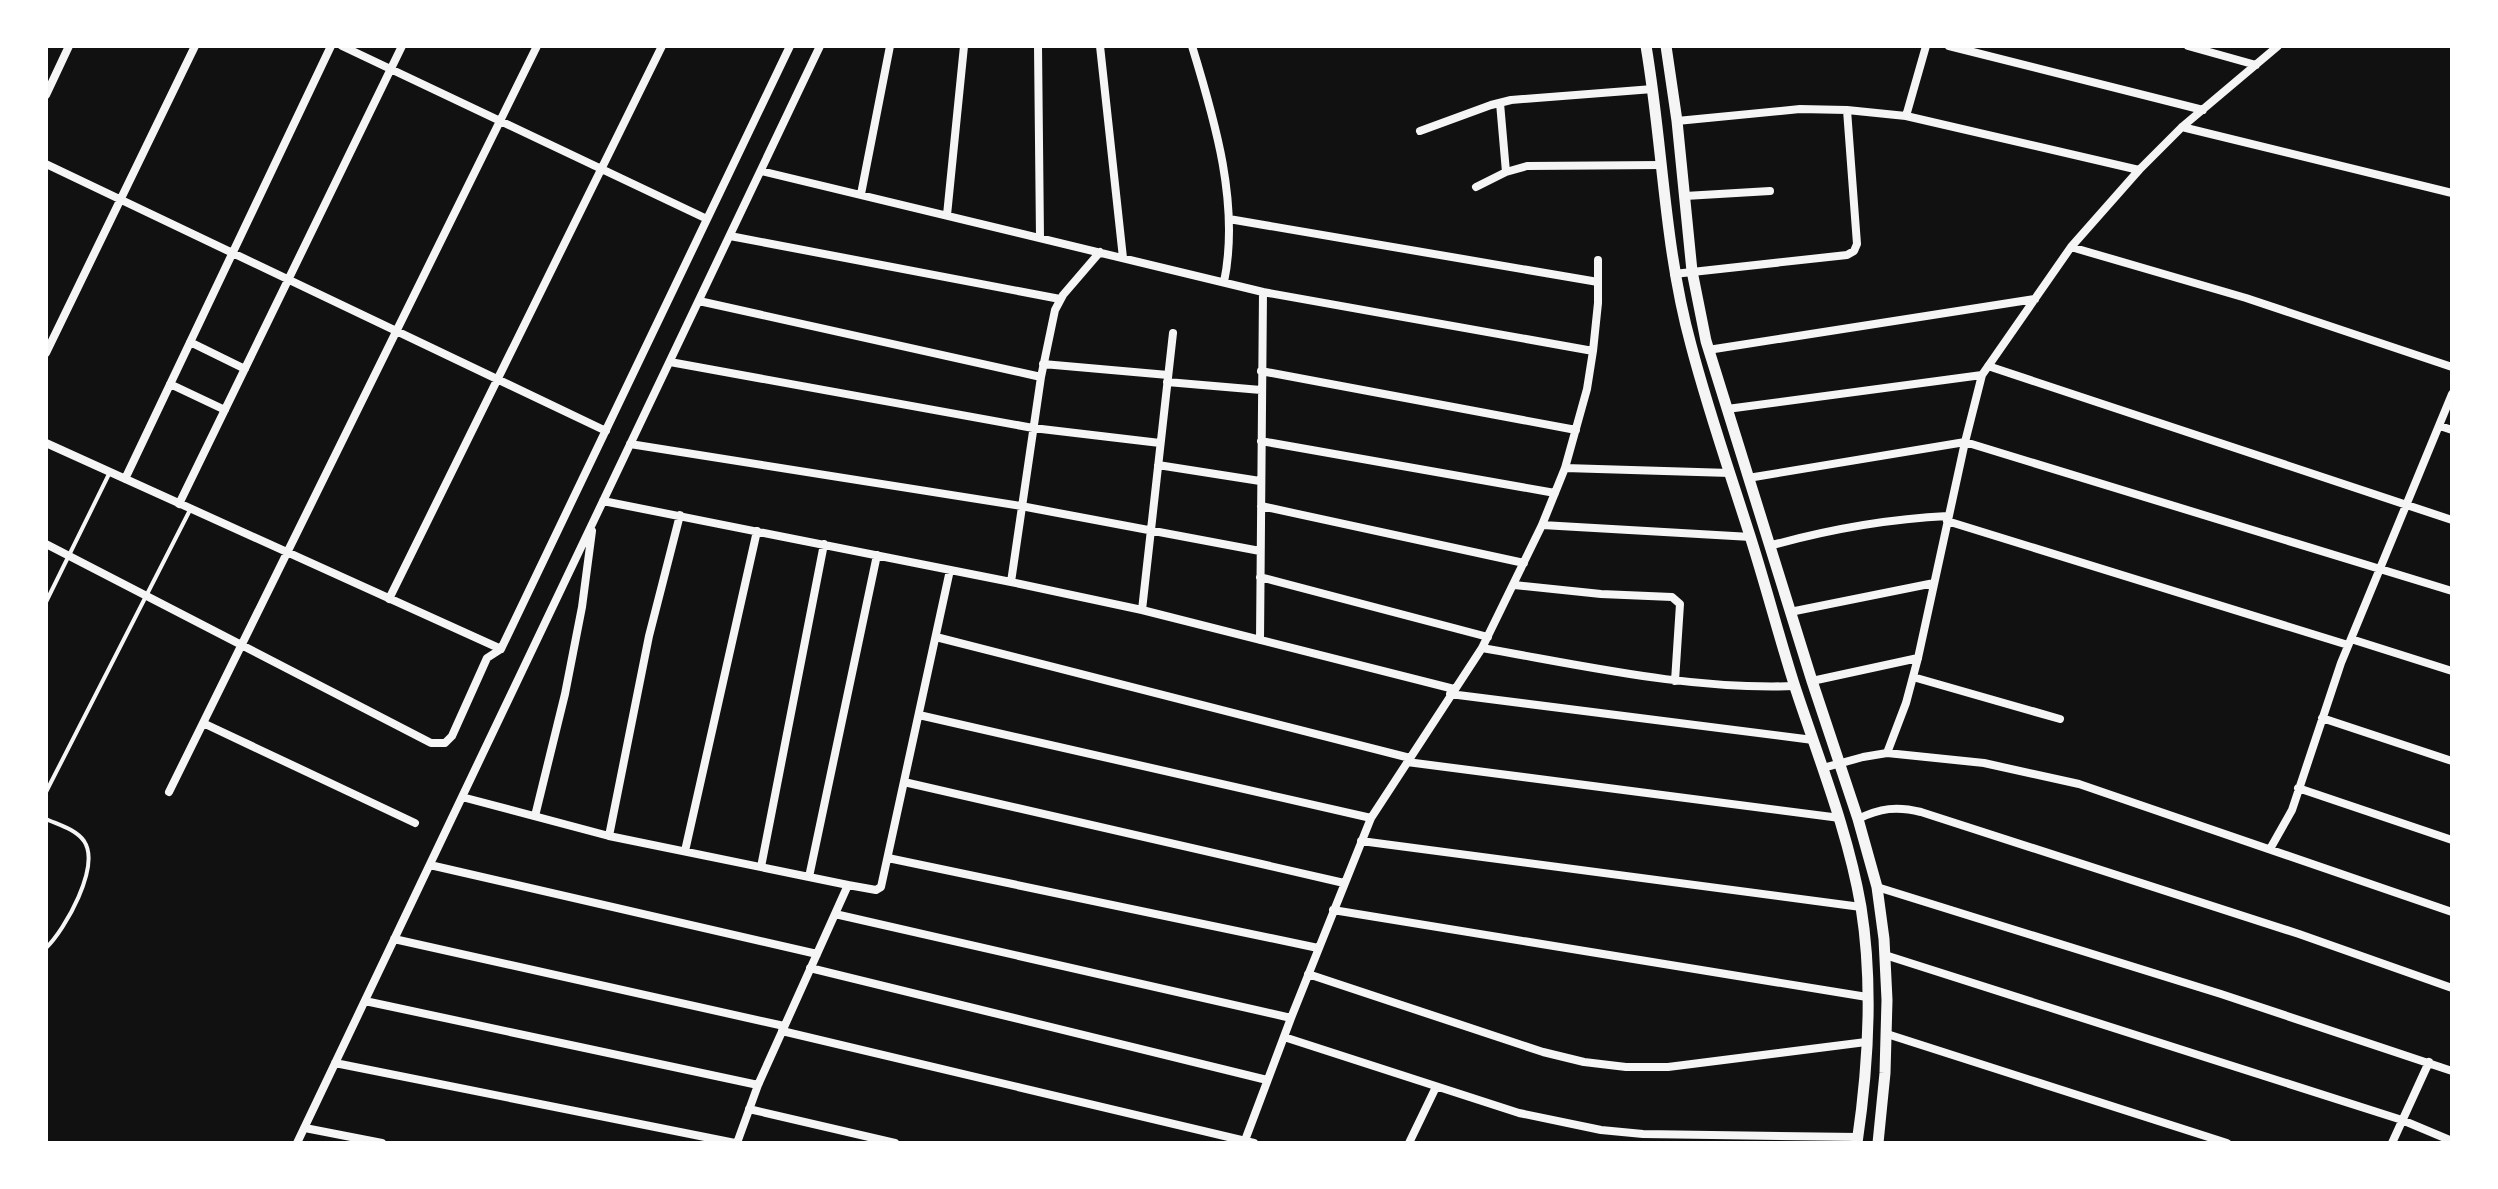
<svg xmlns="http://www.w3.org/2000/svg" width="2498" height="1189" font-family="'Source Sans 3',sans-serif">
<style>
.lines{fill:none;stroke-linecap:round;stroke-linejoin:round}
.service{stroke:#f5f5f5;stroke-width:4}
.minor{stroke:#f5f5f5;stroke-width:8}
.tertiary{stroke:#f5f5f5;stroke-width:11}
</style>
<rect width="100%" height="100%" fill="#111"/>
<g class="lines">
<!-- service -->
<path class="service" d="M 46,602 L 110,472
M 46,792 L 190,510
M 46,819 C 59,825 75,829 84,841 C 101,866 65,930 46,948"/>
<!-- minor -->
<path class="minor" d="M 342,46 L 707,219
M 1038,46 L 1040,238
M 1100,46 L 1123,258
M 1192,46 C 1215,121 1240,205 1224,282
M 1949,46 L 2203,110
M 2188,46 L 2256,65
M 46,95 L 69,46
M 1500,103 L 1506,172
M 1906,116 L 1926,46
M 1677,121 L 1800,109 L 1847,110 L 1906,116 L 2139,170
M 2182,127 L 2452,193
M 1420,131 L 1491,105 L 1511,100 L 1653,89
M 46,164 L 606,431
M 761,171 L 1263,292 L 1593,351
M 1476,187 L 1506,172 L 1527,166 L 1661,165
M 861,194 L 890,46
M 1685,196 L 1770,191
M 947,215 L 964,46
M 1229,219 L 1598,282
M 730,236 L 1060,299
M 2071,247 L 2246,298 L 2452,367
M 1674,274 L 1847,255 L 1854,251 L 1857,244 L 1847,110
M 699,301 L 1041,377
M 190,342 L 245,369
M 1708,350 L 2035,299
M 46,353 L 195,46
M 670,362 L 1033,428 L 1160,443
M 1043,364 L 1168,375
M 1988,366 L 2452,520
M 1261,371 L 1576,430
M 1167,382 L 1261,390
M 170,384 L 225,410
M 1727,409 L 1982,375
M 2440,426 L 2452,430
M 1261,441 L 1555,493
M 46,443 L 501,649
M 630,444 L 1021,506 L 1260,551
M 1158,465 L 1260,481
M 1565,468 L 1730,473
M 1748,478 L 1965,442 L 2452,591
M 125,479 L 331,46
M 603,501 L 1011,582 L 1142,610 L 1454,689
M 179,504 L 402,46
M 1261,506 L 1524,563
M 1947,521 L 2348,645
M 1542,525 L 1751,537
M 46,544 L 431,743 L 445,743 L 452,736 L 487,658 L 501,649 L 790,46
M 1769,546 C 1830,529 1885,519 1948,516
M 1260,577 L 1488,637
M 1011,582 L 1041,377 L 1055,310 L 1063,295 L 1100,252
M 1514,585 L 1601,594 L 1672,597 L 1680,604 L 1675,681
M 389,599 L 662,46
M 1142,610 L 1173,333
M 1790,612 L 1934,583
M 936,637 L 1410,758
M 2351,639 L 2452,671
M 1260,640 L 1263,292
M 1482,648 C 1586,666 1689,690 1795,686
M 1913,677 L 2060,719
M 1812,681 L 1918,658
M 1450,694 L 1813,740
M 919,715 L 1371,818
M 2322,718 L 2452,761
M 203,723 L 415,823
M 1887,753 L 1906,703 L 1918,658 L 1965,442 L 1982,375 L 2071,247 L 2139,170 L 2182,127 L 2278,46
M 1407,762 L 1840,818
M 1823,768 L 1863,757 L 1887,753 L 1984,763 L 2079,784 L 2452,912
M 904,782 L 1344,883
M 2298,788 L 2452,840
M 169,792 L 537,46
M 462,797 L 609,836 L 848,885
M 535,816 L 565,694 L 582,607 L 592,531
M 1858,819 C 1880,808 1897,806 1921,812 L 2299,934 L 2452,988
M 609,836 L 649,636 L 680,515
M 1361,841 L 1861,907
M 2270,849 L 2292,810 L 2341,663 L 2452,394
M 685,851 L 757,531
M 888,858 L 1318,948
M 430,865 L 817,954
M 761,867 L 824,544
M 809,877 L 877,555
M 1877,887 L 2221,994 L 2452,1071
M 1333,910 L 1867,997
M 835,914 L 1291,1018
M 394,939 L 784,1026
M 1885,955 L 2402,1120 L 2452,1141
M 810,968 L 1267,1080
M 1308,974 L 1543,1052 L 1584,1062 L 1626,1067 L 1668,1067 L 1866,1042
M 365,1001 L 758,1085
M 782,1031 L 1254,1143
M 1887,1034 L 2227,1143
M 1284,1037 L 1519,1113 L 1601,1130 L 1643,1134 L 1858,1137
M 335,1063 L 735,1143
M 749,1109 L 895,1143
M 305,1128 L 382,1143
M 297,1143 L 820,46
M 737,1143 L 758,1085 L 848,885 L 876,890 L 881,887 L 950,570
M 1244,1143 L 1291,1018 L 1371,818 L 1482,648 L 1542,525 L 1565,468 L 1587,389 L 1593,351 L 1598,303 L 1598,260
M 1409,1143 L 1436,1087
M 2392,1143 L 2429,1062"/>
<!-- tertiary -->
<path class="tertiary" d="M 1646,46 C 1663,146 1664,247 1691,345 C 1708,410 1730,473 1750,536 C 1766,586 1779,637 1795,687 C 1819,760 1848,831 1861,907 C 1873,982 1868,1069 1857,1143
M 1666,46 L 1677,121 L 1692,271 L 1706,341 L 1812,681 L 1858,819 L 1877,887 L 1884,939 L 1887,1000 L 1885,1073 L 1878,1143"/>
</g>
<!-- border -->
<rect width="2498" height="1189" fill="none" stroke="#ffffff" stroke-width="96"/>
</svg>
